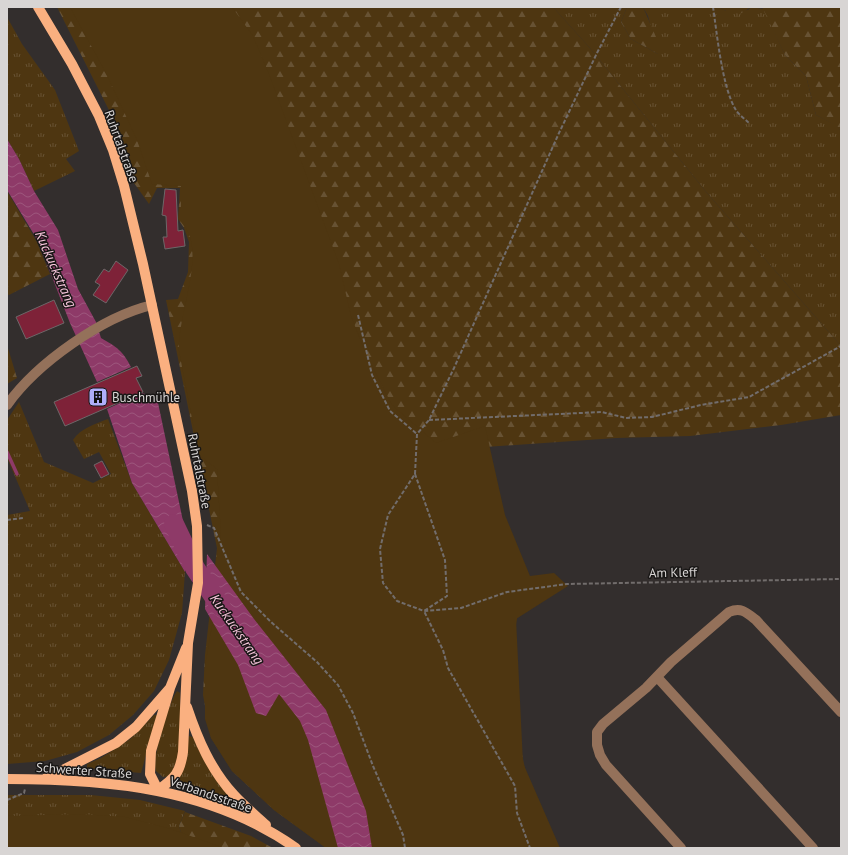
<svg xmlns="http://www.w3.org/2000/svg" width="848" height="855" font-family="'PT Sans',sans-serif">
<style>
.grass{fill:url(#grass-tufts)}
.forest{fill:url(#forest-firs)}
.park{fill:#4e3611}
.water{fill:url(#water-waves)}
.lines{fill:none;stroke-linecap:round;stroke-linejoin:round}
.stream{stroke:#8e3a68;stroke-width:3.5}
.river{stroke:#8e3a68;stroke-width:20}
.building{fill:#7e2238;stroke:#6d6768}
.path{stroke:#726d6c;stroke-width:2;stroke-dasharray:4 2;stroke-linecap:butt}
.minor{stroke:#94715a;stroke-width:10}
.major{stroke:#fab080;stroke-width:10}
.labels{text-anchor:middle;stroke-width:3;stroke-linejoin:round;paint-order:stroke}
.street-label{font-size:13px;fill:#d8d5d4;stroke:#191716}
.poi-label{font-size:13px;fill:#d8d5d4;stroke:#191716;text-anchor:start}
.water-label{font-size:14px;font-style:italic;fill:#f6c5db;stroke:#191716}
</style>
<defs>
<pattern id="grass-tufts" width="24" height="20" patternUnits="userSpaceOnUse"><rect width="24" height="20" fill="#4e3611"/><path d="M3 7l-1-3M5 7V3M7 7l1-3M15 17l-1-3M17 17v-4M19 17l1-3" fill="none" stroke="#675233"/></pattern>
<pattern id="forest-firs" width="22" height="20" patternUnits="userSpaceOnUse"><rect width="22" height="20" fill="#4e3611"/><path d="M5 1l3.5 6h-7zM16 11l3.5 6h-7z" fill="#675233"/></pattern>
<pattern id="water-waves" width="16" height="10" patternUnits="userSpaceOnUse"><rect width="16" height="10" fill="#8e3a68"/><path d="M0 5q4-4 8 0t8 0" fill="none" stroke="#9d567d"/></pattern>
</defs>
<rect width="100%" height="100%" fill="#332e2d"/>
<!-- grass -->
<path class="grass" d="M 553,7 L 627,7 L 621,22 L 631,39 L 658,54 L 648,16 L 643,7 L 719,7 L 726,11 L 748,10 L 751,7 L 764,9 L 785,55 L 806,76 L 816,115 L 834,124 L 841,131 L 841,346 L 707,193 L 589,47 Z
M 7,17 L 22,44 L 55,90 L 79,151 L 66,159 L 75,171 L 34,191 L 19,159 L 7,139 Z
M 19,402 L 44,462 L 93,483 L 111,474 L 99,452 L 84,459 L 73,440 C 81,428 95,424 108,419 L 132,483 L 185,572 L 182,613 L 169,660 L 154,691 L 133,715 L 109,735 L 77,752 L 45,761 L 7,764 L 7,515 L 30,511 L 7,458 L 7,420 Z
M 177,691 L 180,693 C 180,720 185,754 169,776 L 163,777 L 156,771 C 151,759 169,702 177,691 Z
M 154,715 L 157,715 L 141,773 L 87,768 L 87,764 L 101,758 L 130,739 Z
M 189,736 L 193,737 C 202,759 214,778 230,796 L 229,799 L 179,782 Z
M 7,795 L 91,795 L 140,800 L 185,811 L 179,826 L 186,848 L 7,848 Z"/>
<!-- forest -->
<path class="forest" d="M 57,7 L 553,7 L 589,47 L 707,193 L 841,346 L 841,415 L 781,425 L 690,436 L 616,438 L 485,447 L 518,590 L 517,619 L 513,642 L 518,735 L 527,778 L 326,848 L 274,810 L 232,771 L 211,738 L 203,695 L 205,655 L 217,548 L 166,300 L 178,299 L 188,272 L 189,242 L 184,228 L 178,219 L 180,188 L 157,188 L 149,204 L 134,183 L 118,128 Z
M 627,7 L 643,7 L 659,44 L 662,53 L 658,54 L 631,39 L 621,22 Z
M 719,7 L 751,7 L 740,14 L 726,11 Z
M 762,7 L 841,7 L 841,131 L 833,124 L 816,115 L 806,76 L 785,55 Z
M 7,191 L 37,242 L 50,274 L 9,295 L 7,294 Z
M 7,345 L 17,378 L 7,384 Z
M 185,812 L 251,836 L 273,848 L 186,848 L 179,826 Z"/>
<!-- park -->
<path class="park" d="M 70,7 L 232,7 L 253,36 L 269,74 L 339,264 L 351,316 L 366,354 L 392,405 L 436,443 L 485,426 L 505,515 L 530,576 L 554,573 L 568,586 L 516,619 L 523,763 L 560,848 L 326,848 L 274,810 L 232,771 L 211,738 L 205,719 L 205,666 L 213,620 L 216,559 L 221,536 L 217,469 L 199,455 L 179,351 C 177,314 209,249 181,222 L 181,186 L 152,184 L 137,140 L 107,75 Z
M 82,814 L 125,817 L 171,829 L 224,848 L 7,848 L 7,816 Z"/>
<!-- water -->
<path class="water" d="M 7,139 L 19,159 L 34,191 L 58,230 L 78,289 L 96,322 L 101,338 C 117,347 123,351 131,367 L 97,382 L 70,323 L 38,241 L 7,190 Z
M 142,393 L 157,398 L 183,521 L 185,545 L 185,572 L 132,483 L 107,409 Z
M 207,554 L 254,619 L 326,710 L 366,811 L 372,848 L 338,848 L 308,740 L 300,721 L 279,694 L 266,716 L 256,713 L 238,665 L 205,609 Z"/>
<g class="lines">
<!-- stream -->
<path class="stream" d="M 7,452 L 17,474"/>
<!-- river -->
<path class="river" d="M 174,524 L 195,568 L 221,607"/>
</g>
<!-- building -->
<path class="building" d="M 165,189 L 176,190 L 178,231 L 183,230 L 185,246 L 165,249 L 163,237 L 167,237 L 166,216 L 162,215 Z
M 116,261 L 128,270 L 106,303 L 93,295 L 100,285 L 95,282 L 104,269 L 109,272 Z
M 54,300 L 64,323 L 26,339 L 16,317 Z
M 137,366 L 142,376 L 136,378 L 143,392 L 65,426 L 54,402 Z
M 102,461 L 109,474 L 101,478 L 94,465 Z"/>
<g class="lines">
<!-- path -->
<path class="path" d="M 621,7 L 597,53 L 559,133 L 454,368 L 429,420 L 417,434 L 415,474 L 388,515 L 380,549 L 383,583 L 397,601 L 424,611 L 461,608 L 507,592 L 567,584 L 841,579
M 713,7 C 717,33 722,88 736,110 C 739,115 745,119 749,123
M 358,315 L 372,375 L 390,411 L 417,434
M 429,420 L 602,412 L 626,418 L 652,417 L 701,405 L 749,397 L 841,346
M 415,474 L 445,560 L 447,596 L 424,611 L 443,650 L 448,668 L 515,786 L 517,813 L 530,848
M 7,520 L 23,518
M 207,525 L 214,528 L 241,592 L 271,622 L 317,662 L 338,685 L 353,713 L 373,766 L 403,835 L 405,848
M 7,800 L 24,793 L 25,789"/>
<!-- minor -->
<path class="minor" d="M 7,405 C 37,363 102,317 152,305
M 657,677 L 813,848
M 681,848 L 606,765 L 600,755 L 597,745 L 597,732 L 603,724 L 646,688 L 671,662 L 729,612 C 741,607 746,612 756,620 L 841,712"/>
<!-- major -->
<path class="major" d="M 38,7 L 72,64 L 99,116 L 113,150 L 124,186 L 143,264 L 192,491 L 197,526 L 198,583 L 188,643 L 183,752 C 180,773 175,778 158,790
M 187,707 C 198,740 211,770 234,795 C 244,806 255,815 266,825
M 7,779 C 108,779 211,788 296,848
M 45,779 L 116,743 L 136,727 L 170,688
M 158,790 L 150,774 L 151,751 L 170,688 L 186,648"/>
</g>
<!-- icons -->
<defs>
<g id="building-square" transform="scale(1)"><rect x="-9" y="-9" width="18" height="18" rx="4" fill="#afaefa" stroke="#191716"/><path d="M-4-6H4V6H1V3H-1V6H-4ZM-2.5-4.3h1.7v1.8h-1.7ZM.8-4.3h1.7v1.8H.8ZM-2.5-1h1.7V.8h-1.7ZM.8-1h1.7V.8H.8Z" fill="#111"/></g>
</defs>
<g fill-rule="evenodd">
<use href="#building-square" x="98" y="397"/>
</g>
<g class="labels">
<!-- street labels -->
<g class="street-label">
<text transform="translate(122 146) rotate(70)" y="5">Ruhrtalstraße</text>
<text transform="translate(200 471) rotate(79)" y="5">Ruhrtalstraße</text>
<text transform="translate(673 572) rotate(-1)" y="5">Am Kleff</text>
<text transform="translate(84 770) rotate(4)" y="5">Schwerter Straße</text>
<text transform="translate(211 794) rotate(19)" y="5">Verbandsstraße</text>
</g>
<!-- poi labels -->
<g class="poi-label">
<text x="112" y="402">Buschmühle</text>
</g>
<!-- water labels -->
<g class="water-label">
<text transform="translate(56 269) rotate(66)" y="5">Kuckuckstrang</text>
<text transform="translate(237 629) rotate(55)" y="5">Kuckuckstrang</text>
</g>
</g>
<!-- border -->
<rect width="848" height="855" fill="none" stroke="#d8d5d4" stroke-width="16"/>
</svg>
